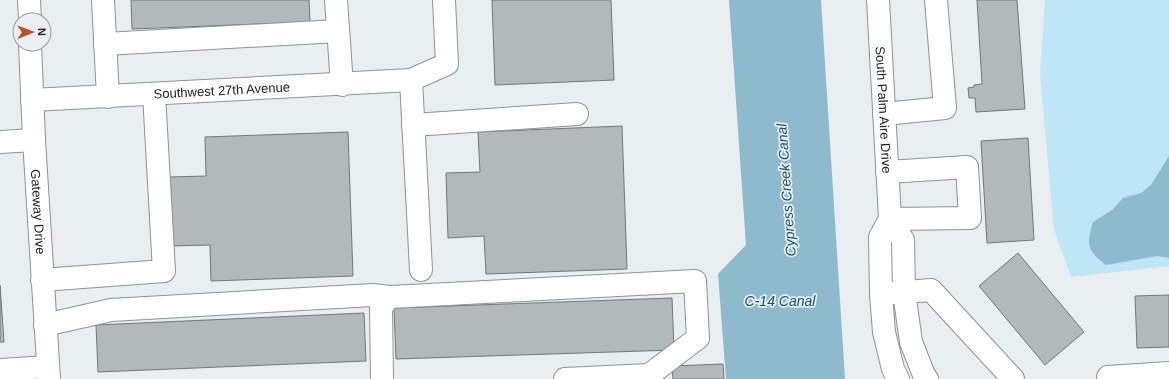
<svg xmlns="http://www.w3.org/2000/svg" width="1169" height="379" font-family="Arial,sans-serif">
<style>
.green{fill:#bde6f6}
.water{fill:#8dbacc}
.building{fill:#b3b8ba;stroke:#717677}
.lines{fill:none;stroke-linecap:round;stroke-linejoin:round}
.minor-casing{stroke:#8e9395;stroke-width:24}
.minor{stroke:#fff;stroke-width:22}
.labels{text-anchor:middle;stroke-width:3.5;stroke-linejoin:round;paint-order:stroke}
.street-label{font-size:13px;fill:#212323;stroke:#e9eef0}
.water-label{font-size:14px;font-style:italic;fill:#155164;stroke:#e9eef0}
</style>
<rect width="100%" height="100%" fill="#e9eef0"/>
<!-- green -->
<path class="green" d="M 1045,0 L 1169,0 L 1169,266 L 1071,277 L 1054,230 L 1040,74 Z"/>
<!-- water -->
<path class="water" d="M 729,0 L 821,0 L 845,379 L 726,379 L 718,274 L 746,245 Z
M 1169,156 L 1169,258 L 1157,256 L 1106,265 C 1087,251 1086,244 1093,222 L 1112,210 L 1123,198 L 1141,193 L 1151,185 Z"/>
<!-- building -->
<path class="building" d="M 131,0 L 309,0 L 310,22 L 132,29 Z
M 492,0 L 611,0 L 614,80 L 495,85 Z
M 977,0 L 1017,0 L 1025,109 L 976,112 L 975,98 L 969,98 L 968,88 L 974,87 L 974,85 L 982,84 Z
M 622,126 L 627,269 L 486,274 L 484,236 L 448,238 L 446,173 L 480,172 L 478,132 Z
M 348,132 L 353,276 L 211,281 L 210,245 L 171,246 L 169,177 L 206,176 L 205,137 Z
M 1028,138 L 1034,240 L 987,243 L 981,141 Z
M 1018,253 L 1084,332 L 1045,365 L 979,286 Z
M 0,285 L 4,342 L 0,342 Z
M 1169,295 L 1169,347 L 1137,348 L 1135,296 Z
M 672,298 L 674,350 L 396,359 L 394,308 Z
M 364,313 L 366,361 L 98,372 L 96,325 Z
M 723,364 L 724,379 L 673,379 L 672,366 Z"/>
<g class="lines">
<!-- minor casing -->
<g class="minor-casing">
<g id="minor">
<path d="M 29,0 L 30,20"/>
<path d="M 103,0 L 108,97"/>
<path d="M 336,0 L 342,85"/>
<path id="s1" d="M 878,0 L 890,219 L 903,240 L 904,292 L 911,342 L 924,375 L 927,379"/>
<path id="s2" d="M 30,44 L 34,140 L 49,379"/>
<path d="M 105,44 L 338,31"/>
<path d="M 411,80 L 421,270"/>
<path id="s3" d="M 32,100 L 411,80 L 447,64 L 444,0"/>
<path d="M 884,114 L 945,108 L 936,0"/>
<path d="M 413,125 L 577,114"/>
<path d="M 0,142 L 34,140"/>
<path d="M 887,172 L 967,167 L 970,218 L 890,219"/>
<path d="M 890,219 L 880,237 L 881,294 L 884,332 L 893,369 L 898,379"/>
<path d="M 42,280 L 164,271 L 154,94"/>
<path d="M 881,294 L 931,290 L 1013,379"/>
<path d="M 45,325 L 111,310 L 373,295 L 390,297"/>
<path d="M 0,370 L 48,367"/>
<path d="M 1108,377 L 1169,373"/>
<path d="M 382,379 L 381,307 L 390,297 L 695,281 L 698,338 L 649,375 L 565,379"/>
</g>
</g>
<!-- minor -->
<use href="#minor" class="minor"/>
</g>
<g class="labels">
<!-- street labels -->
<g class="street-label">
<text dy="5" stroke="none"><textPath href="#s3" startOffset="190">Southwest 27th Avenue</textPath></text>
<text dy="5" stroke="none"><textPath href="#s1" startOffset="110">South Palm Aire Drive</textPath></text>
<text dy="5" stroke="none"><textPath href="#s2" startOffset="168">Gateway Drive</textPath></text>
</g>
<!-- water labels -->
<g class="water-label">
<text transform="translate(786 190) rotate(-94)" y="5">Cypress Creek Canal</text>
<text x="780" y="306">C-14 Canal</text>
</g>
</g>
<!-- north arrow -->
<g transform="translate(32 32) rotate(89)"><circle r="19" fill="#e9eef0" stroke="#999d9e"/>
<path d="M0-3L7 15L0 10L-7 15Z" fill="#b85322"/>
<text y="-6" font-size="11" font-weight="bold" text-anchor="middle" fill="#212323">N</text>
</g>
</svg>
